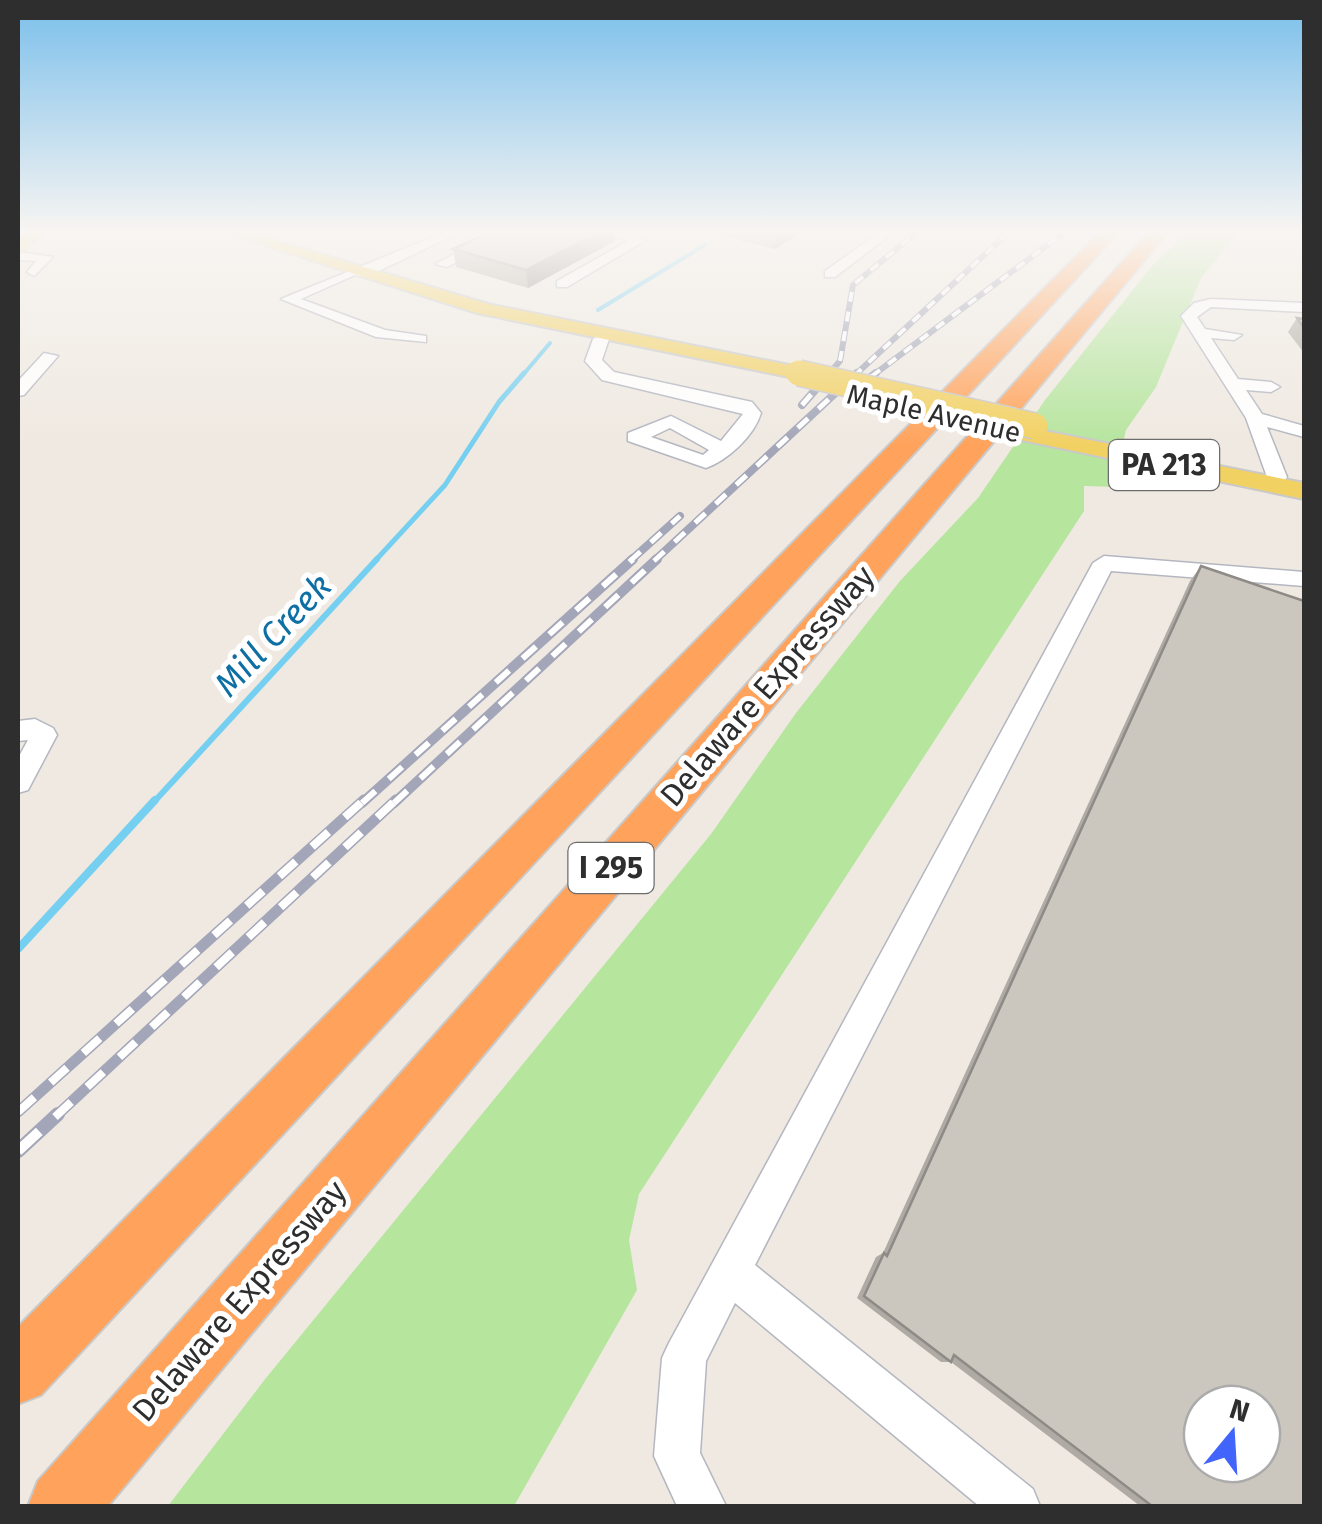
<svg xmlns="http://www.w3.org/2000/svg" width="1322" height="1524" font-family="'Fira Sans',sans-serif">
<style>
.green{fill:#b6e59e}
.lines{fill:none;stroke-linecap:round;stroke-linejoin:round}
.stream-far3{stroke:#75cff0;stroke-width:4}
.stream-far2{stroke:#75cff0;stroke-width:5}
.stream-far1{stroke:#75cff0;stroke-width:6}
.stream{stroke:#75cff0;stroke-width:8}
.minor-casing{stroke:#b4b7c1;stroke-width:3}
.major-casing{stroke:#c9c9c9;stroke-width:4}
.highway-casing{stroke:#c9c9c9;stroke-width:4}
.minor{fill:#fff;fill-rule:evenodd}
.major{fill:#f2d163;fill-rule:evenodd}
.highway{fill:#ffa35c;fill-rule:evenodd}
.rail-far4-casing{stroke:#a3a6b8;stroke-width:6}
.rail-far3-casing{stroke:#a3a6b8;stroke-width:8}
.rail-far2-casing{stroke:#a3a6b8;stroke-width:10}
.rail-far1-casing{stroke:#a3a6b8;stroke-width:11}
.rail-casing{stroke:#a3a6b8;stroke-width:14}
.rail-far4{stroke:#fff;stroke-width:4;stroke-dasharray:10;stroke-linecap:butt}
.rail-far3{stroke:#fff;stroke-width:5;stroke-dasharray:14;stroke-linecap:butt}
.rail-far2{stroke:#fff;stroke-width:6;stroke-dasharray:18;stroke-linecap:butt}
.rail-far1{stroke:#fff;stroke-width:8;stroke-dasharray:22;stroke-linecap:butt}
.rail{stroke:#fff;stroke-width:10;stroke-dasharray:29;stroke-linecap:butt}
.major-bridge-far1-casing{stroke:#c9c9c9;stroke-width:21;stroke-linecap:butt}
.major-bridge-casing{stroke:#c9c9c9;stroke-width:28;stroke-linecap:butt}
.major-bridge-far1{stroke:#f2d163;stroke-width:19}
.major-bridge{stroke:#f2d163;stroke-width:25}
.wall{fill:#afaba4}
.shaded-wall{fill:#8e8b86}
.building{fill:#cbc7bf;stroke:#8e8b86;stroke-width:2.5;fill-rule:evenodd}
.labels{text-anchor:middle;stroke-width:10;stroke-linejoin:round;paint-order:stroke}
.far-street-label{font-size:28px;fill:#2e2e2e;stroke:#fff}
.shield{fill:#fff;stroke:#6d6d6d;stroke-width:2.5}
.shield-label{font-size:30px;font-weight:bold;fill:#2e2e2e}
.street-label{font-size:32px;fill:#2e2e2e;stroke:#fff}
.water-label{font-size:35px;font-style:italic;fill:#0d6fa3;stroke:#fff}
</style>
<rect width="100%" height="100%" fill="#efe9e1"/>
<!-- green -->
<path class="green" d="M 1188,232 L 1238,232 L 1201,278 L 1156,387 L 1126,430 L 1115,477 L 1118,487 L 1084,486 L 1084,511 L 639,1194 L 629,1240 L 637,1290 L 514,1506 L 168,1506 L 266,1378 L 711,834 L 796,713 L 900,581 L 978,498 L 1045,400 L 1152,266 Z"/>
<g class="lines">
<!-- stream-far3 -->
<path class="stream-far3" d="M 598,310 L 705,245
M 522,376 L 550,343"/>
<!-- stream-far2 -->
<path class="stream-far2" d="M 375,561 L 445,485 L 499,402 L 524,373"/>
<!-- stream-far1 -->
<path class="stream-far1" d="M 153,803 L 377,559"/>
<!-- stream -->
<path class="stream" d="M 18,949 L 155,800"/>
<!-- minor casing -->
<g class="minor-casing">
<path id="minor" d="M 445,232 L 461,232 L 366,277 L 355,275 L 301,299 L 385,330 L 426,336 L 426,342 L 376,337 L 281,299 Z
M 498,232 L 514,232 L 447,267 L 435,264 Z
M 602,232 L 622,232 L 646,240 L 567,287 L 557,287 L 557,281 L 628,241 Z
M 880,232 L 894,232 L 835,277 L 825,277 L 825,271 Z
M 18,252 L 53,257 L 34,276 L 27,272 L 36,261 L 18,260 Z
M 1211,299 L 1304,303 L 1304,312 L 1211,307 L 1197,317 L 1205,329 L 1242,335 L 1234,340 L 1211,338 L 1238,379 L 1271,382 L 1280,387 L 1271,392 L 1246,390 L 1262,414 L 1304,426 L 1304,437 L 1267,427 L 1287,477 L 1284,481 L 1267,477 L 1246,418 L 1181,316 L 1194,303 Z
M 601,334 L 609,339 L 602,360 L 614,372 L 752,402 L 761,413 C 754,436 728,460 706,468 L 628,441 L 628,433 L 671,416 L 721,441 L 743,414 L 602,380 L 585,361 L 593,339 ZM 670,428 L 709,450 L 703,455 L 651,437 Z
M 44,353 L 58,356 L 24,395 L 18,396 L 18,381 Z
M 1104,556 L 1304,572 L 1304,586 L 1111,571 L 755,1265 L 1033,1489 L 1040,1506 L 979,1506 L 735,1303 L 706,1361 L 700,1453 L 726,1506 L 677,1506 L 654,1456 L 662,1358 L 669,1343 L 1093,563 Z
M 35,719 L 53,728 L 57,735 L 28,790 L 18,793 L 18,758 L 28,740 L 18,741 L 18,721 Z"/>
</g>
<!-- major casing -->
<g class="major-casing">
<path id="major" d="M 28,232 L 46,232 L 18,254 L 18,241 Z
M 223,232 L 247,232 L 488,304 L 794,366 L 805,372 L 794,378 L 477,313 Z
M 1025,427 L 1304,483 L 1304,499 L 1017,439 L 1017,429 Z"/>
</g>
<!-- highway casing -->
<g class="highway-casing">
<path id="highway" d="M 1100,232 L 1119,232 L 41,1395 L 18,1404 L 18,1327 Z
M 1149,232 L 1168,232 L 108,1506 L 28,1506 L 38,1481 Z"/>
</g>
<!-- minor -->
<use href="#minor" class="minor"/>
<!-- major -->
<use href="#major" class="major"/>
<!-- highway -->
<use href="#highway" class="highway"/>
<!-- rail-far4 casing -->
<g class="rail-far4-casing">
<path id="rail-far4" d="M 827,376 L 840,361 L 853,285 L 917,232
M 854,376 L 1009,232
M 872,376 L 1065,232"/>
</g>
<!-- rail-far3 casing -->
<g class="rail-far3-casing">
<path id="rail-far3" d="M 861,384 L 876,373
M 802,405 L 830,373
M 630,561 L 680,516
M 654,561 L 857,373"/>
</g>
<!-- rail-far2 casing -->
<g class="rail-far2-casing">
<path id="rail-far2" d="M 362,803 L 633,559
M 394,803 L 657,559"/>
</g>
<!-- rail-far1 casing -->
<g class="rail-far1-casing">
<path id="rail-far1" d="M 18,1112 L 364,800
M 55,1117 L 396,800"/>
</g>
<!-- rail casing -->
<g class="rail-casing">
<path id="rail" d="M 18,1151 L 58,1114"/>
</g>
<!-- rail-far4 -->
<use href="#rail-far4" class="rail-far4"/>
<!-- rail-far3 -->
<use href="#rail-far3" class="rail-far3"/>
<!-- rail-far2 -->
<use href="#rail-far2" class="rail-far2"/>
<!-- rail-far1 -->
<use href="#rail-far1" class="rail-far1"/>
<!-- rail -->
<use href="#rail" class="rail"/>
<!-- major-bridge-far1 casing -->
<g class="major-bridge-far1-casing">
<path id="major-bridge-far1" d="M 794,372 L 810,376"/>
</g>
<!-- major-bridge casing -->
<g class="major-bridge-casing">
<path id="major-bridge" d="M 799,373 L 1035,426"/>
</g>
<!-- major-bridge-far1 -->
<use href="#major-bridge-far1" class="major-bridge-far1"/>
<!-- major-bridge -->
<use href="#major-bridge" class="major-bridge"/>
</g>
<!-- wall -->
<path class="wall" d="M 705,232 L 802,232 L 775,249 Z
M 615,241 L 528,288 L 456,267 L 453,249 Z
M 1297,318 L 1304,319 L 1304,353 L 1288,332 Z
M 1201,566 L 1304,1506 L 1140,1506 L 951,1362 L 941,1362 L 857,1298 L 876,1257 L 883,1253 L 1190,581 Z"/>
<!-- shaded-wall -->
<path class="shaded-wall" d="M 600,232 L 615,232 L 615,241 L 528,288 L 526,270 Z
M 777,232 L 802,232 L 775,249 Z"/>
<!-- building -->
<path class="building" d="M 490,232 L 600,232 L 526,270 L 453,249 Z
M 1297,318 L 1304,319 L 1304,328 Z
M 1201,566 L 1304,601 L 1304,1506 L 1152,1506 L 954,1355 L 951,1362 L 864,1296 L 884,1253 L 887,1256 ZM 1202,1404 L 1262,1404 L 1262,1464 L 1202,1464 Z"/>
<!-- sky -->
<linearGradient id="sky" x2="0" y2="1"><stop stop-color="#7abfeb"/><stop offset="0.52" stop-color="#f8f5f2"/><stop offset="1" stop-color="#f8f5f2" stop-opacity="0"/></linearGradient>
<rect width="1322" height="445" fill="url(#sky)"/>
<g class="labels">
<!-- far-street labels -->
<g class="far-street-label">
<text transform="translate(934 413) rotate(13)" y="10">Maple Avenue</text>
</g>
<!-- shield labels -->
<g class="shield">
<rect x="1109" y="440" width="110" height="50" rx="8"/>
<rect x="568.5" y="843" width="85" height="50" rx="8"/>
</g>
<g class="shield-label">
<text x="1164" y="475">PA 213</text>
<text x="611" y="878">I 295</text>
</g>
<!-- street labels -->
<g class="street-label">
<text transform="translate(767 686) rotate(-49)" y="11">Delaware Expressway</text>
<text transform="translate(239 1301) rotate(-49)" y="11">Delaware Expressway</text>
</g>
<!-- water labels -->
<g class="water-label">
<text transform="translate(273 635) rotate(-47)" y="12">Mill Creek</text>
</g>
</g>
<!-- border -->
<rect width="1322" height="1524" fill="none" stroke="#2e2e2e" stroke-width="40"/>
<!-- north arrow -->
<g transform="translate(1232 1434) rotate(18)"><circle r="48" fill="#ffffff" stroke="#ababab" stroke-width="2.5"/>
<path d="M0-8L18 38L0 25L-18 38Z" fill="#4264fb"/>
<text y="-15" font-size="28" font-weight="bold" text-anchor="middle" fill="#2e2e2e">N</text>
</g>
</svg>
